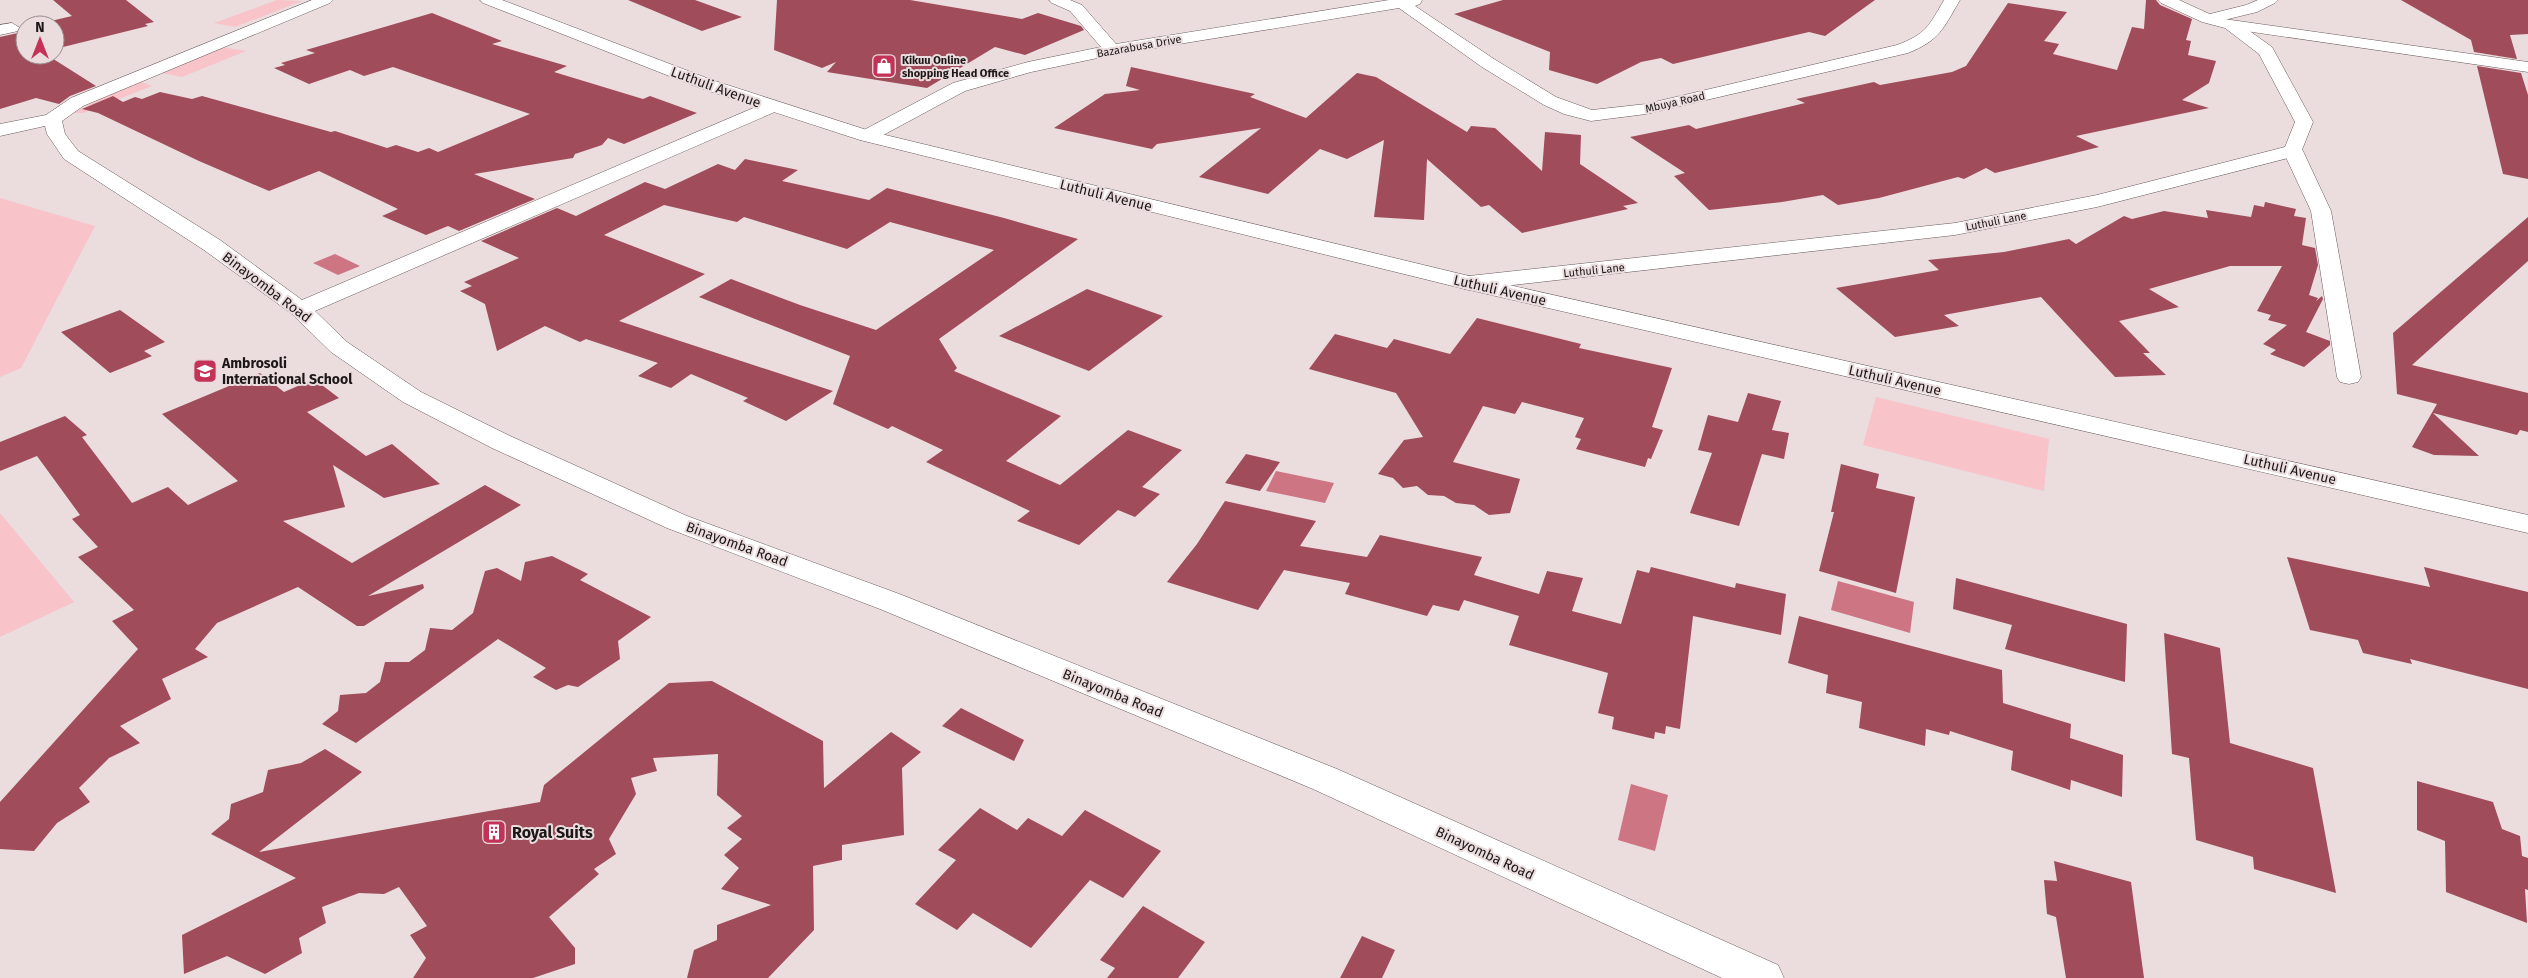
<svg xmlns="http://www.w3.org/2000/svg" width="2528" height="978" font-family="'Fira Sans',sans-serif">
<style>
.green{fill:#f8c3c9}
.water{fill:#ce7583}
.building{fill:#a04c5a}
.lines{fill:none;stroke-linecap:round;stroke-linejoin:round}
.street-casing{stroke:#685b5d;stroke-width:1}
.secondary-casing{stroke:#685b5d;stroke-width:1}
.street{fill:#fff;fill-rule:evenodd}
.secondary{fill:#fff;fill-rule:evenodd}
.labels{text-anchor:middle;stroke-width:4;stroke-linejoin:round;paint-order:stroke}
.far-street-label{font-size:11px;fill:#1d1818;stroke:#ebdcde}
.far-poi-label{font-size:11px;font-weight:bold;fill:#1d1818;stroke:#ebdcde;text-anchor:start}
.street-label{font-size:14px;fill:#1d1818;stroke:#ebdcde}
.poi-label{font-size:14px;font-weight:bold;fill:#1d1818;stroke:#ebdcde;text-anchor:start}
.near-poi-label{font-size:16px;font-weight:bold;fill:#1d1818;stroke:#ebdcde;text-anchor:start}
</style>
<rect width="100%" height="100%" fill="#ebdcde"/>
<!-- green -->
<path class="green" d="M 277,0 L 302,1 L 235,27 L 214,23 Z
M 222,47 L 246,51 L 182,77 L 158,72 Z
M 136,80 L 152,86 L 83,113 L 73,113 Z
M 0,198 L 95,226 L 21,368 L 0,377 Z
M 1876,397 L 2049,439 L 2044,491 L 1863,445 Z
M 0,513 L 74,602 L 0,637 Z"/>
<!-- water -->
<path class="water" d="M 335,254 L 360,266 L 338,275 L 313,263 Z
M 1276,471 L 1334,483 L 1325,503 L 1266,491 Z
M 1838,581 L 1914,602 L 1910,633 L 1831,610 Z
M 1631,784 L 1668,795 L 1655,851 L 1618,840 Z"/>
<!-- building -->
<path class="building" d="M 53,0 L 126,0 L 154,22 L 145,24 L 148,26 L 55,49 L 55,25 L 38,24 L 72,16 Z
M 628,0 L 695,0 L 742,17 L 702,31 Z
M 777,0 L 910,0 L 1022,19 L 1038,13 L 1081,26 L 1084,30 L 1025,55 L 995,47 L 927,88 L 827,72 L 836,62 L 822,68 L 774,50 Z
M 1503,0 L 1875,0 L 1825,36 L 1809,32 L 1673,64 L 1661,58 L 1641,62 L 1597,84 L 1549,70 L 1550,52 L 1454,14 Z
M 2146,0 L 2156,0 L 2160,5 L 2192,19 L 2186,40 L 2191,41 L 2188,55 L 2216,61 L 2209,83 L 2182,100 L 2209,108 L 2076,136 L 2099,147 L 1995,173 L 1986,168 L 1964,179 L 1958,177 L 1879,198 L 1838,205 L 1823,195 L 1782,202 L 1709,210 L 1674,176 L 1685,173 L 1630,137 L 1689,125 L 1696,129 L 1805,103 L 1796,99 L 1874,82 L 1880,85 L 1952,72 L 1966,66 L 2008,3 L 2067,12 L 2044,41 L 2059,44 L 2053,54 L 2117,70 L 2132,27 L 2144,29 Z
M 2401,0 L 2528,0 L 2528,34 L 2510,35 L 2517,59 L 2474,52 L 2471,40 Z
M 432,13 L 502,41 L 492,44 L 567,66 L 554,72 L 643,99 L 650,96 L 697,113 L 624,144 L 608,138 L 602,145 L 575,154 L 573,158 L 474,174 L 535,199 L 459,231 L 448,226 L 426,235 L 382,216 L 398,209 L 319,171 L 269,191 L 199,161 L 98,113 L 82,109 L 113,96 L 123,102 L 135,97 L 142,99 L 160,92 L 192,99 L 202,96 L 331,132 L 335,131 L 387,148 L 396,145 L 418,152 L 429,148 L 438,152 L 530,114 L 393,67 L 364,76 L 350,70 L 309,84 L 274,68 L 285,65 L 281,63 L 315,53 L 306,50 Z
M 25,28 L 25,55 L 47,55 L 96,86 L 70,96 L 59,104 L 36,98 L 0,109 L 0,37 L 18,33 Z
M 2477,66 L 2521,73 L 2528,95 L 2528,179 L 2503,174 Z
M 1131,67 L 1255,94 L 1250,97 L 1306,118 L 1357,73 L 1376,77 L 1467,132 L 1471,126 L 1495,128 L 1542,171 L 1545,132 L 1581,135 L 1580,164 L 1638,203 L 1623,206 L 1628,209 L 1522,233 L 1489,205 L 1481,207 L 1427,159 L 1424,220 L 1374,217 L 1384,140 L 1347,159 L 1320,149 L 1268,194 L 1199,177 L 1261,128 L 1157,144 L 1152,149 L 1054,128 L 1105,94 L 1140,90 L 1126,86 Z
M 745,159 L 798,170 L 782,181 L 869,200 L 887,188 L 1004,218 L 1078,239 L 939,339 L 957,368 L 954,371 L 1061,416 L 1006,461 L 1060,485 L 1128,430 L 1182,450 L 1142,487 L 1160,494 L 1135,517 L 1118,510 L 1079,545 L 1017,521 L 1030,511 L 926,462 L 943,450 L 892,426 L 888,429 L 833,404 L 850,356 L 699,297 L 731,279 L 800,305 L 876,330 L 994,250 L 890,222 L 847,249 L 744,217 L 737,222 L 664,205 L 604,235 L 705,274 L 619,321 L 833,391 L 786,421 L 743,401 L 748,398 L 691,374 L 671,388 L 638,376 L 658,363 L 586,339 L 580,342 L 545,326 L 497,351 L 485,304 L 460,291 L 472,286 L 464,282 L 519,258 L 481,241 L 557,208 L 576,216 L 645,182 L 665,189 L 718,164 L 735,170 Z
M 2265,202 L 2296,209 L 2294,216 L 2306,218 L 2302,245 L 2315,248 L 2318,265 L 2309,295 L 2318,298 L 2316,301 L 2322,296 L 2323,299 L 2306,332 L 2330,341 L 2330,345 L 2304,367 L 2270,354 L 2276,350 L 2263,344 L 2287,325 L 2268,320 L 2271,315 L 2257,311 L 2282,266 L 2230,266 L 2149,289 L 2179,307 L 2119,321 L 2150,353 L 2143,353 L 2166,375 L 2115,377 L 2041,297 L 1944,315 L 1959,326 L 1895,337 L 1836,288 L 1939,270 L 1928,260 L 2004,252 L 2069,239 L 2076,244 L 2124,216 L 2132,219 L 2164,211 L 2208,218 L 2206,210 L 2251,217 L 2254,205 L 2264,207 Z
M 2528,217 L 2528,261 L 2412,365 L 2528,393 L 2528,432 L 2520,430 L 2517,435 L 2433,413 L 2479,456 L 2434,455 L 2412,447 L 2437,404 L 2397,394 L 2393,333 Z
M 1087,289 L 1163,316 L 1089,371 L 999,336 Z
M 120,310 L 165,342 L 144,351 L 152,356 L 110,373 L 61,332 Z
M 1477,318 L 1581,344 L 1579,348 L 1672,368 L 1652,427 L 1663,430 L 1651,459 L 1648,458 L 1645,467 L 1576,449 L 1581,439 L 1575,437 L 1584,418 L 1522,402 L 1515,414 L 1483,406 L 1453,462 L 1520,479 L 1510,513 L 1489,515 L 1474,505 L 1456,503 L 1444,496 L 1428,495 L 1417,486 L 1403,488 L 1393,478 L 1378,474 L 1404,440 L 1423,437 L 1396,393 L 1309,369 L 1335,334 L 1387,348 L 1394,339 L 1450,354 Z
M 260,373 L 284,392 L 314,379 L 339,398 L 307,412 L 366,456 L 392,444 L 440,484 L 384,498 L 333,465 L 345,507 L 283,521 L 352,563 L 485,485 L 521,505 L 368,596 L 423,584 L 424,588 L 364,626 L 357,626 L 298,587 L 217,623 L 195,649 L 208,657 L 162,679 L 171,699 L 120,726 L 140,743 L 109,758 L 79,788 L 90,802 L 57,823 L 34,851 L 0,849 L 0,802 L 138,649 L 112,621 L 134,610 L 78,557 L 98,547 L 72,519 L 80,515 L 37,456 L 0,471 L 0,442 L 65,416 L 87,435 L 82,437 L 132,503 L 168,487 L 188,505 L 238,481 L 162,414 Z
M 1748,393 L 1781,401 L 1772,430 L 1789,433 L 1784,459 L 1762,454 L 1739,526 L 1690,513 L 1712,453 L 1698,450 L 1708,415 L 1738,422 Z
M 1246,454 L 1280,462 L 1260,491 L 1225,483 Z
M 1841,464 L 1879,474 L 1876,488 L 1915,497 L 1896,593 L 1819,571 L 1834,512 L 1831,512 Z
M 1225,501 L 1316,521 L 1300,546 L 1367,557 L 1380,535 L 1482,557 L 1474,575 L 1539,594 L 1547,571 L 1583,578 L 1572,611 L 1621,624 L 1637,570 L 1649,573 L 1651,567 L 1735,588 L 1736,583 L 1786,594 L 1781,635 L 1693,616 L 1680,729 L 1666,726 L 1665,734 L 1655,732 L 1654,739 L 1612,729 L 1614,717 L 1598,713 L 1608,673 L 1509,645 L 1519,616 L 1464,600 L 1459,611 L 1433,605 L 1427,616 L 1345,594 L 1350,583 L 1284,570 L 1258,610 L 1167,582 L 1197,544 Z
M 552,556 L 588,574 L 580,580 L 651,617 L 618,641 L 620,659 L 578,687 L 568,685 L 556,690 L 533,677 L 546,668 L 498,639 L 356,743 L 322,724 L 338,711 L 340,695 L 366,693 L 380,682 L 385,662 L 409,662 L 425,650 L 430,628 L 452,630 L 473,613 L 485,571 L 497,568 L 521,581 L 525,562 Z
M 2287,557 L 2430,587 L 2424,567 L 2528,592 L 2528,689 L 2410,659 L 2412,664 L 2363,653 L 2358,640 L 2310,630 Z
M 1956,578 L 2127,624 L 2125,682 L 2005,649 L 2012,625 L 1953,609 Z
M 1799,616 L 2002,670 L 2003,703 L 2071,724 L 2070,738 L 2123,755 L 2122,797 L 2071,780 L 2070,790 L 2011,770 L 2013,751 L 1950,731 L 1949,735 L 1926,729 L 1925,746 L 1859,728 L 1862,702 L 1826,693 L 1828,675 L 1788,663 Z
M 2164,633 L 2220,648 L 2230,743 L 2313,768 L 2336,893 L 2254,869 L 2253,857 L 2196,840 L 2189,758 L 2172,754 Z
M 712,681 L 823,741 L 824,788 L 891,732 L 921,752 L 902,768 L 904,835 L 842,845 L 842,860 L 813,866 L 814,930 L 768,978 L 687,978 L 694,950 L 717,940 L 717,925 L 771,905 L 721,889 L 739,868 L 724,855 L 742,839 L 727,828 L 742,816 L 717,795 L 718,754 L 653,758 L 657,771 L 631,778 L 636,794 L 609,839 L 616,854 L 594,869 L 599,874 L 549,917 L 575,948 L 575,964 L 533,978 L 413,978 L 426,958 L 410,935 L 427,926 L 399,887 L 384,894 L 359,893 L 322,907 L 326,923 L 299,938 L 302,953 L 265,974 L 227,956 L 184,974 L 182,935 L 296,878 L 211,834 L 229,819 L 231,804 L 263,792 L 268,770 L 301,763 L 325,749 L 362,772 L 259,852 L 540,802 L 544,785 L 669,683 Z
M 961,708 L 1024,740 L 1014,761 L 942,726 Z
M 2417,781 L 2493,802 L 2502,829 L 2520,836 L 2522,856 L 2528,858 L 2528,890 L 2525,889 L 2527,923 L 2446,892 L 2445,841 L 2417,830 Z
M 980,808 L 1017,830 L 1028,818 L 1062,836 L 1085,810 L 1161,851 L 1123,898 L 1090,880 L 1031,948 L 973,913 L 957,930 L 915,904 L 956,860 L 938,850 Z
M 2054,861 L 2131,882 L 2144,978 L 2066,978 L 2056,917 L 2047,914 L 2044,880 L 2057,881 Z
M 1143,906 L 1205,942 L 1178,978 L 1107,978 L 1115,968 L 1100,960 Z
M 1362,936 L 1395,950 L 1382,978 L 1340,978 Z"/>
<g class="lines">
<!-- street casing -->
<g class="street-casing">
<path id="street" d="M 312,0 L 333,0 L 330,3 L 83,106 L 62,121 L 65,134 L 78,151 L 220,240 L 302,300 L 765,103 L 777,103 L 780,107 L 777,111 L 315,311 L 347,342 L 421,392 L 510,436 L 687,516 L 902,595 L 1337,769 L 1778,965 L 1784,978 L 1722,978 L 1313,789 L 880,609 L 667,528 L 492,448 L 403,402 L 331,352 L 292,314 L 204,250 L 64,159 L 47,134 L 45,126 L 0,136 L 0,124 L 46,115 L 71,98 Z
M 1049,0 L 1070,0 L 1082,5 L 1116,44 L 1389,0 L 1422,0 L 1420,4 L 1415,6 L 1494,59 L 1556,97 L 1592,110 L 1646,104 L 1897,45 C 1926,34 1929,26 1944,0 L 1960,0 C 1943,29 1940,40 1908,53 L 1646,114 L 1591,121 L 1564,114 L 1544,105 L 1482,67 L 1399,8 L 1112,55 L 1031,72 L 965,91 L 874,140 L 860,140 L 858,136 L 860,132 L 953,83 L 1028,62 L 1101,47 L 1070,11 L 1052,3 Z
M 2258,0 L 2278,0 L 2275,3 L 2257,12 L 2216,22 L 2208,17 L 2210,14 L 2246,5 Z
M 2231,20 L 2528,62 L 2528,72 L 2225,28 L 2223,25 L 2225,22 Z
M 12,23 L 20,28 L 18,31 L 0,35 L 0,25 Z
M 2293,145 L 2300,147 L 2303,151 L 2331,211 L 2361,377 L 2358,382 L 2349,384 L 2340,382 L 2337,377 L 2311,211 L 2283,151 L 2286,147 Z
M 1469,276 L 2528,515 L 2528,533 L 1461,288 L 1458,283 L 1461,278 Z"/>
</g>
<!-- secondary casing -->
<g class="secondary-casing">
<path id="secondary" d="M 480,0 L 502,0 L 712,80 L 873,132 L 1469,276 L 1955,223 L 2097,195 L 2285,147 L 2295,122 L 2259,54 L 2225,28 L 2202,22 L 2161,3 L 2158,0 L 2179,0 L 2214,16 L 2237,22 L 2272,47 L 2313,122 L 2300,155 L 2097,207 L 1955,235 L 1469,290 L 860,140 L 700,88 L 483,3 Z"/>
</g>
<!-- street -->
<use href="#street" class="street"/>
<!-- secondary -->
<use href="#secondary" class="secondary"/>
</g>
<!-- icons -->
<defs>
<g id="shop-square" transform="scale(1.25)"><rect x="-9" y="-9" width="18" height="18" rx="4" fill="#c23357" stroke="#ebdcde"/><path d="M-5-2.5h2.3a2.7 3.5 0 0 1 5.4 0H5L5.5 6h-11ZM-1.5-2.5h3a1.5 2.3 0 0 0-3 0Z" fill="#fff"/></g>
<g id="school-square" transform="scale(1.25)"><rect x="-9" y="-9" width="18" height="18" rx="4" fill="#c23357" stroke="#ebdcde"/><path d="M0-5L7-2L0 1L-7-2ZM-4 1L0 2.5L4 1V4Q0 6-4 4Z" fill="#fff"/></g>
<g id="building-square" transform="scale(1.25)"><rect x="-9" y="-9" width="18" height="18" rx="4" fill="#c23357" stroke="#ebdcde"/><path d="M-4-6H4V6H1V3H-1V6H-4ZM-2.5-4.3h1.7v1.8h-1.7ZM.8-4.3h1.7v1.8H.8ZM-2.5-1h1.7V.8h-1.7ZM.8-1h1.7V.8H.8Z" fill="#fff"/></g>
</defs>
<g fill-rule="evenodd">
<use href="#shop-square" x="884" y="66"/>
<use href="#school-square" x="205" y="371"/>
<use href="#building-square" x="494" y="832"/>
</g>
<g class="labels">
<!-- far-street labels -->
<g class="far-street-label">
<text transform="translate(1139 46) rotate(-10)" y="4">Bazarabusa Drive</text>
<text transform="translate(1675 102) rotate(-13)" y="4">Mbuya Road</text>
<text transform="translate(1996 221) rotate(-11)" y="4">Luthuli Lane</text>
<text transform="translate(1594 270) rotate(-6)" y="4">Luthuli Lane</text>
</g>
<!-- far-poi labels -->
<g class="far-poi-label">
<text x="902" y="64">Kikuu Online<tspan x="902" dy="13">shopping Head Office</tspan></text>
</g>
<!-- street labels -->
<g class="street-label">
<text transform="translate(716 87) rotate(20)" y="5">Luthuli Avenue</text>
<text transform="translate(1106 195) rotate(14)" y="5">Luthuli Avenue</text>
<text transform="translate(267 287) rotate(37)" y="5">Binayomba Road</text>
<text transform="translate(1500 290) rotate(13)" y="5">Luthuli Avenue</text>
<text transform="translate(1895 380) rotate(13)" y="5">Luthuli Avenue</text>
<text transform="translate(2290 469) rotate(13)" y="5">Luthuli Avenue</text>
<text transform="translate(737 544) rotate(20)" y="5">Binayomba Road</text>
<text transform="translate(1113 693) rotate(22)" y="5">Binayomba Road</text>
<text transform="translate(1485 853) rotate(25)" y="5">Binayomba Road</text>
</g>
<!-- poi labels -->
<g class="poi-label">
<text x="222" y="368">Ambrosoli<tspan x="222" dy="16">International School</tspan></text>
</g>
<!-- near-poi labels -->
<g class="near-poi-label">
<text x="512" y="838">Royal Suits</text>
</g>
</g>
<!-- north arrow -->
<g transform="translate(40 40)"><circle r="24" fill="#ebdcde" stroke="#998e8f"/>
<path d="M0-4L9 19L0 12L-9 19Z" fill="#c23357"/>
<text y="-8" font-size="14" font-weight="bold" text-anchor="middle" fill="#1d1818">N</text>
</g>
</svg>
